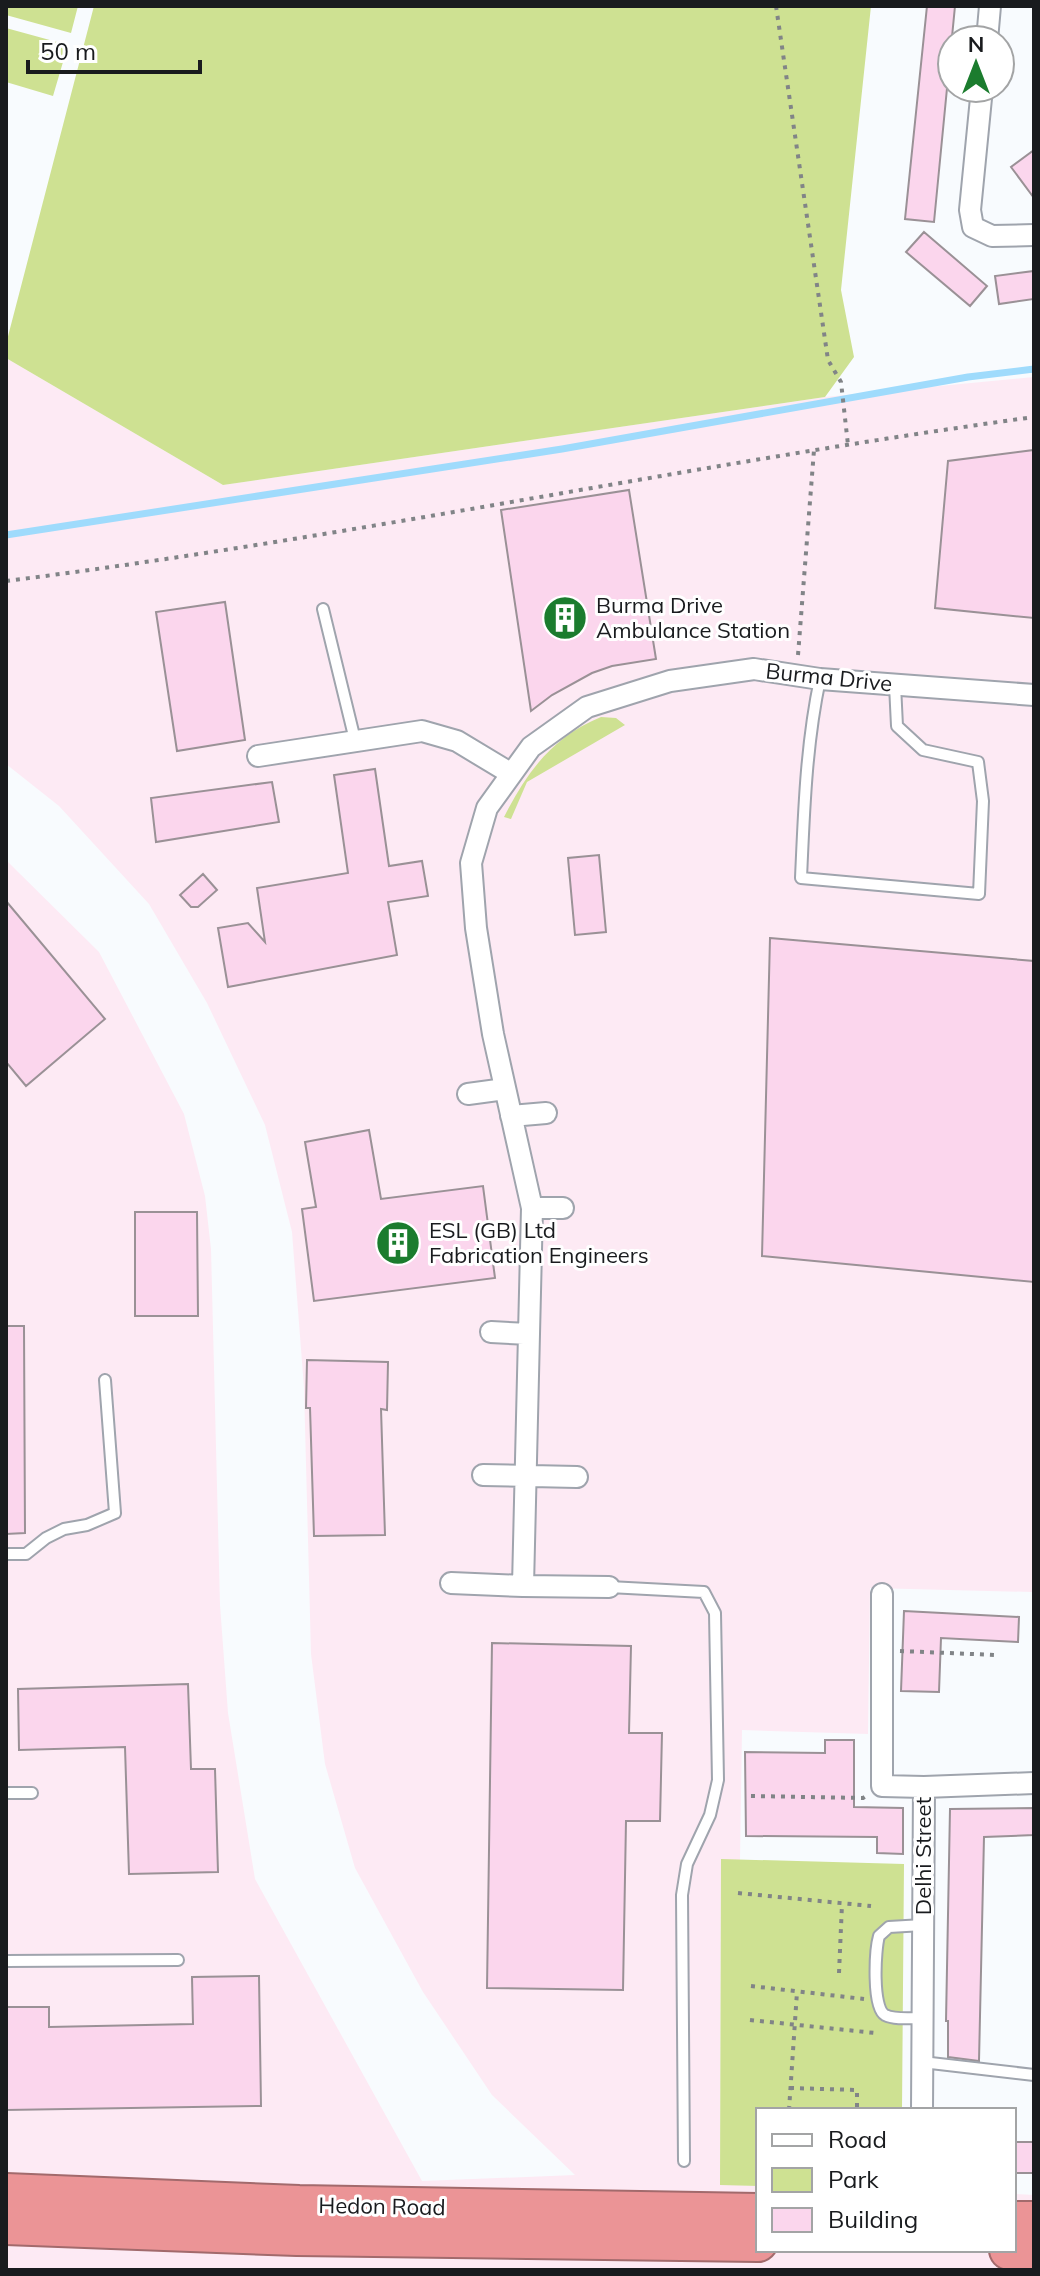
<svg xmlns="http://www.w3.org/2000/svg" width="1040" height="2276" font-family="Mulish,sans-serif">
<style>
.industrial{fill:#fdeaf4}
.green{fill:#cee192}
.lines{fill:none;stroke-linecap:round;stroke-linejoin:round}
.stream{stroke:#9fdbfc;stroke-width:7}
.building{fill:#fbd6ed;stroke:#9a9196;stroke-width:2}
.lane-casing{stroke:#9fa4ad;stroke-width:14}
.street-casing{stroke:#9fa4ad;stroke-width:24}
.highway-casing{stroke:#a26a6c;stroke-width:42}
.path{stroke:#818487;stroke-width:4;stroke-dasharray:4 6;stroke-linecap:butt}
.lane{stroke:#fff;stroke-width:10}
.street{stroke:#fff;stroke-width:20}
.highway{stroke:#eb9496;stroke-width:38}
.labels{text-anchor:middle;stroke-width:6;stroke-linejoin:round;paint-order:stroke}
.poi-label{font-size:22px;fill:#191b1e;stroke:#fff;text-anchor:start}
.street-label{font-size:22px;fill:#191b1e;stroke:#fff}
</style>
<rect width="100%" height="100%" fill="#f8fbfe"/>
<!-- industrial -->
<path class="industrial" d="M 6,358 L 223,485 L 825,397 L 1034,377 L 1034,1650 L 1032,1592 L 870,1588 L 868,1734 L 742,1730 L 740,1860 L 721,1860 L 720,2184 L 758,2186 L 758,2250 L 1014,2250 L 1014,2194 L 1034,2195 L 1034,2270 L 6,2270 L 6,860 L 99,952 L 184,1114 L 205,1196 L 211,1249 L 220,1605 L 228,1713 L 255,1879 L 422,2181 L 575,2175 L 492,2095 L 423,1992 L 355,1868 L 325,1764 L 311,1654 L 304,1388 L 292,1232 L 265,1125 L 207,1003 L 149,904 L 59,806 L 6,764 Z"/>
<!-- green -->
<path class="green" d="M 6,6 L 78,6 L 71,33 L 6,15 Z
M 94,6 L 871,6 L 841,290 L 854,357 L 825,397 L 223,485 L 6,358 L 6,344 Z
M 6,28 L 68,45 L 53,96 L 6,82 Z
M 601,717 L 616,718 L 625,725 L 527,782 L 511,819 L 504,817 C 527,772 552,737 601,717 Z
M 721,1859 L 904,1864 L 902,2110 L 758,2110 L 758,2186 L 720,2185 Z"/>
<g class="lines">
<!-- stream -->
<path class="stream" d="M 6,535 L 562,449 L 968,377 L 1034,369"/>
</g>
<!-- building -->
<path class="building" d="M 927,6 L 955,6 L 934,222 L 905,219 Z
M 1034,150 L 1034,198 L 1011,167 Z
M 924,232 L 987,286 L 970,306 L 906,252 Z
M 1034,271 L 1034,299 L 999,304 L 995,276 Z
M 1034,450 L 1034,618 L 935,608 L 948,461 Z
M 629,490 L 656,659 L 612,666 L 592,673 L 552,695 L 531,711 L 501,510 Z
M 225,602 L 245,740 L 177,751 L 156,612 Z
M 375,769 L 389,866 L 422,861 L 428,896 L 388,902 L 397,955 L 228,987 L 218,928 L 248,923 L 265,942 L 257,888 L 348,873 L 334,775 Z
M 272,782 L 279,822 L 156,842 L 151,798 Z
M 599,855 L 606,932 L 575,935 L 568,858 Z
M 203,874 L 217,890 L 198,907 L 191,907 L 180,895 Z
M 6,901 L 105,1019 L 26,1086 L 6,1062 Z
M 770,938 L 1034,961 L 1034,1282 L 762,1256 Z
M 369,1130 L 381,1199 L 483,1186 L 495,1278 L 314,1301 L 302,1209 L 316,1207 L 305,1142 Z
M 135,1212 L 197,1212 L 198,1316 L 135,1316 Z
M 6,1326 L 24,1326 L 25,1533 L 6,1534 Z
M 307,1360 L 388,1362 L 387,1410 L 381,1409 L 385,1535 L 314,1536 L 310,1408 L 306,1408 Z
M 904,1611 L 1019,1617 L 1018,1642 L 941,1638 L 939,1692 L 901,1691 Z
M 492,1643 L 631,1646 L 629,1733 L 662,1733 L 660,1821 L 626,1821 L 623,1990 L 487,1988 Z
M 188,1684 L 191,1769 L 215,1769 L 218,1872 L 129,1874 L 125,1747 L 19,1750 L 18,1689 Z
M 825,1740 L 854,1740 L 854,1807 L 903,1808 L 903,1854 L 877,1853 L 877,1837 L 746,1836 L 745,1752 L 825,1753 Z
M 1034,1808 L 1034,1835 L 984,1837 L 979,2061 L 948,2057 L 948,2021 L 946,2021 L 950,1809 Z
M 259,1976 L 261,2106 L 6,2110 L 6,2007 L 49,2007 L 49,2027 L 193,2024 L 192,1977 Z
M 1014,2142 L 1034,2142 L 1034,2173 L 1014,2173 Z"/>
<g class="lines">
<!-- lane casing -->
<g class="lane-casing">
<path id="lane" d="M 323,609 L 355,740
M 820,679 C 806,745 804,811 801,878 L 979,894 L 983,801 L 978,762 L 923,750 L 897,726 L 895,685
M 6,1554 L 26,1554 L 46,1538 L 64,1529 L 87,1525 L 115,1513 L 105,1380
M 609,1587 L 704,1592 L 715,1613 L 718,1780 L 710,1815 L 687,1864 L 682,1895 L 684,2161
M 6,1793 L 32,1793
M 6,1961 L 178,1960
M 922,2018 C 911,2018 895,2020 885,2015 C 872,2008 875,1950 879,1936 L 889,1927 L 923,1925
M 922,2062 L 1034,2075"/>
</g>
<!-- street casing -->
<g class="street-casing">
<path id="street" d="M 987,40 L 990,6
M 982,88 L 970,210 L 973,227 L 992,236 L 1034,235
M 258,756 L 422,731 L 457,741 L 510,773
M 468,1094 L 505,1089
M 511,1116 L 546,1113
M 532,1208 L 563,1208
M 491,1332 L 529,1334
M 483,1475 L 577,1477
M 451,1583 L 523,1586 L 532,1208 L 493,1034 L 476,928 L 471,863 L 487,808 L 531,747 L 587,707 L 670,681 L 754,669 L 820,679 L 1034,695
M 523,1586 L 609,1587
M 882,1594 L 882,1786 L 924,1787 L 922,2110
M 924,1787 L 1034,1783"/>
</g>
<!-- highway casing -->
<g class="highway-casing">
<path id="highway" d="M 6,2193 L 299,2205 L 758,2213
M 1014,2221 L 1034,2221
M 6,2225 L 297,2236 L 758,2242
M 1009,2250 L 1034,2251"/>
</g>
<!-- path -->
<path class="path" d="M 776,6 L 828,360 L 841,382 L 848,445
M 6,581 C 350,538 690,464 1034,417
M 798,655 L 814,450
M 900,1651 L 996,1655
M 751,1796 L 863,1798 L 866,1796
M 738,1893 L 871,1906
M 839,1973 L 842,1904
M 751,1986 L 864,1999
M 750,2020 L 875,2033
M 790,2088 L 857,2090 L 857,2110
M 789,2110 L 797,1992"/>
<!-- lane -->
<use href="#lane" class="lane"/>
<!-- street -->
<use href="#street" class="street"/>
<!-- highway -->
<use href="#highway" class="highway"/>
</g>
<!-- icons -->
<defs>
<g id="building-disc" transform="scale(2.3)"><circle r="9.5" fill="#1b7c2e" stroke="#fff"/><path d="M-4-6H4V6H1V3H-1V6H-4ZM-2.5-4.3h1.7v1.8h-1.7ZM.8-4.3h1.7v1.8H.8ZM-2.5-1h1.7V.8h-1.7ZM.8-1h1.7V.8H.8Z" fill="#fff"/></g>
</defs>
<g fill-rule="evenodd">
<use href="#building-disc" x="565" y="618"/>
<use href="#building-disc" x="398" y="1243"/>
</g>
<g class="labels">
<!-- poi labels -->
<g class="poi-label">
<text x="596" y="613">Burma Drive<tspan x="596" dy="25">Ambulance Station</tspan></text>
<text x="429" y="1238">ESL (GB) Ltd<tspan x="429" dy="25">Fabrication Engineers</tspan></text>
</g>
<!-- street labels -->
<g class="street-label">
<text transform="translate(829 677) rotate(6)" y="8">Burma Drive</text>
<text transform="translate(923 1856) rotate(-90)" y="8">Delhi Street</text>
<text transform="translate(382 2206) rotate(1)" y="8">Hedon Road</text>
</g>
</g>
<!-- border -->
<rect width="1040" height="2276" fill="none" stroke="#191b1e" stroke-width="16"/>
<!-- legend -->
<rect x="756" y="2108" width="260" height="144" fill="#ffffff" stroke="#a3a4a5" stroke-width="2"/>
<rect x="772" y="2134" width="40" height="12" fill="#ffffff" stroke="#a3a4a5" stroke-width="2"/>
<text x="828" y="2148" font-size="24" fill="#191b1e">Road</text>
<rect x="772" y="2168" width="40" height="24" fill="#cee192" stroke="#a3a4a5" stroke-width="2"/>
<text x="828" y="2188" font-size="24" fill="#191b1e">Park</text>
<rect x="772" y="2208" width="40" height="24" fill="#fbd6ed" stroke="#a3a4a5" stroke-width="2"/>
<text x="828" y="2228" font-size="24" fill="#191b1e">Building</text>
<!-- north arrow -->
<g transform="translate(976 64)"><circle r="38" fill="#ffffff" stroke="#a3a4a5" stroke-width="2"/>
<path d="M0-6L14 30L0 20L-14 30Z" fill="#1b7c2e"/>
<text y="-12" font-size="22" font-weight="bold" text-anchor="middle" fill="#191b1e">N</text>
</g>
<!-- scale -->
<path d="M28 60v12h172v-12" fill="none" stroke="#191b1e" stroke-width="4"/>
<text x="40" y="60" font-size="24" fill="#191b1e" stroke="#ffffff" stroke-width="6" paint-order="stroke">50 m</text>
</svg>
